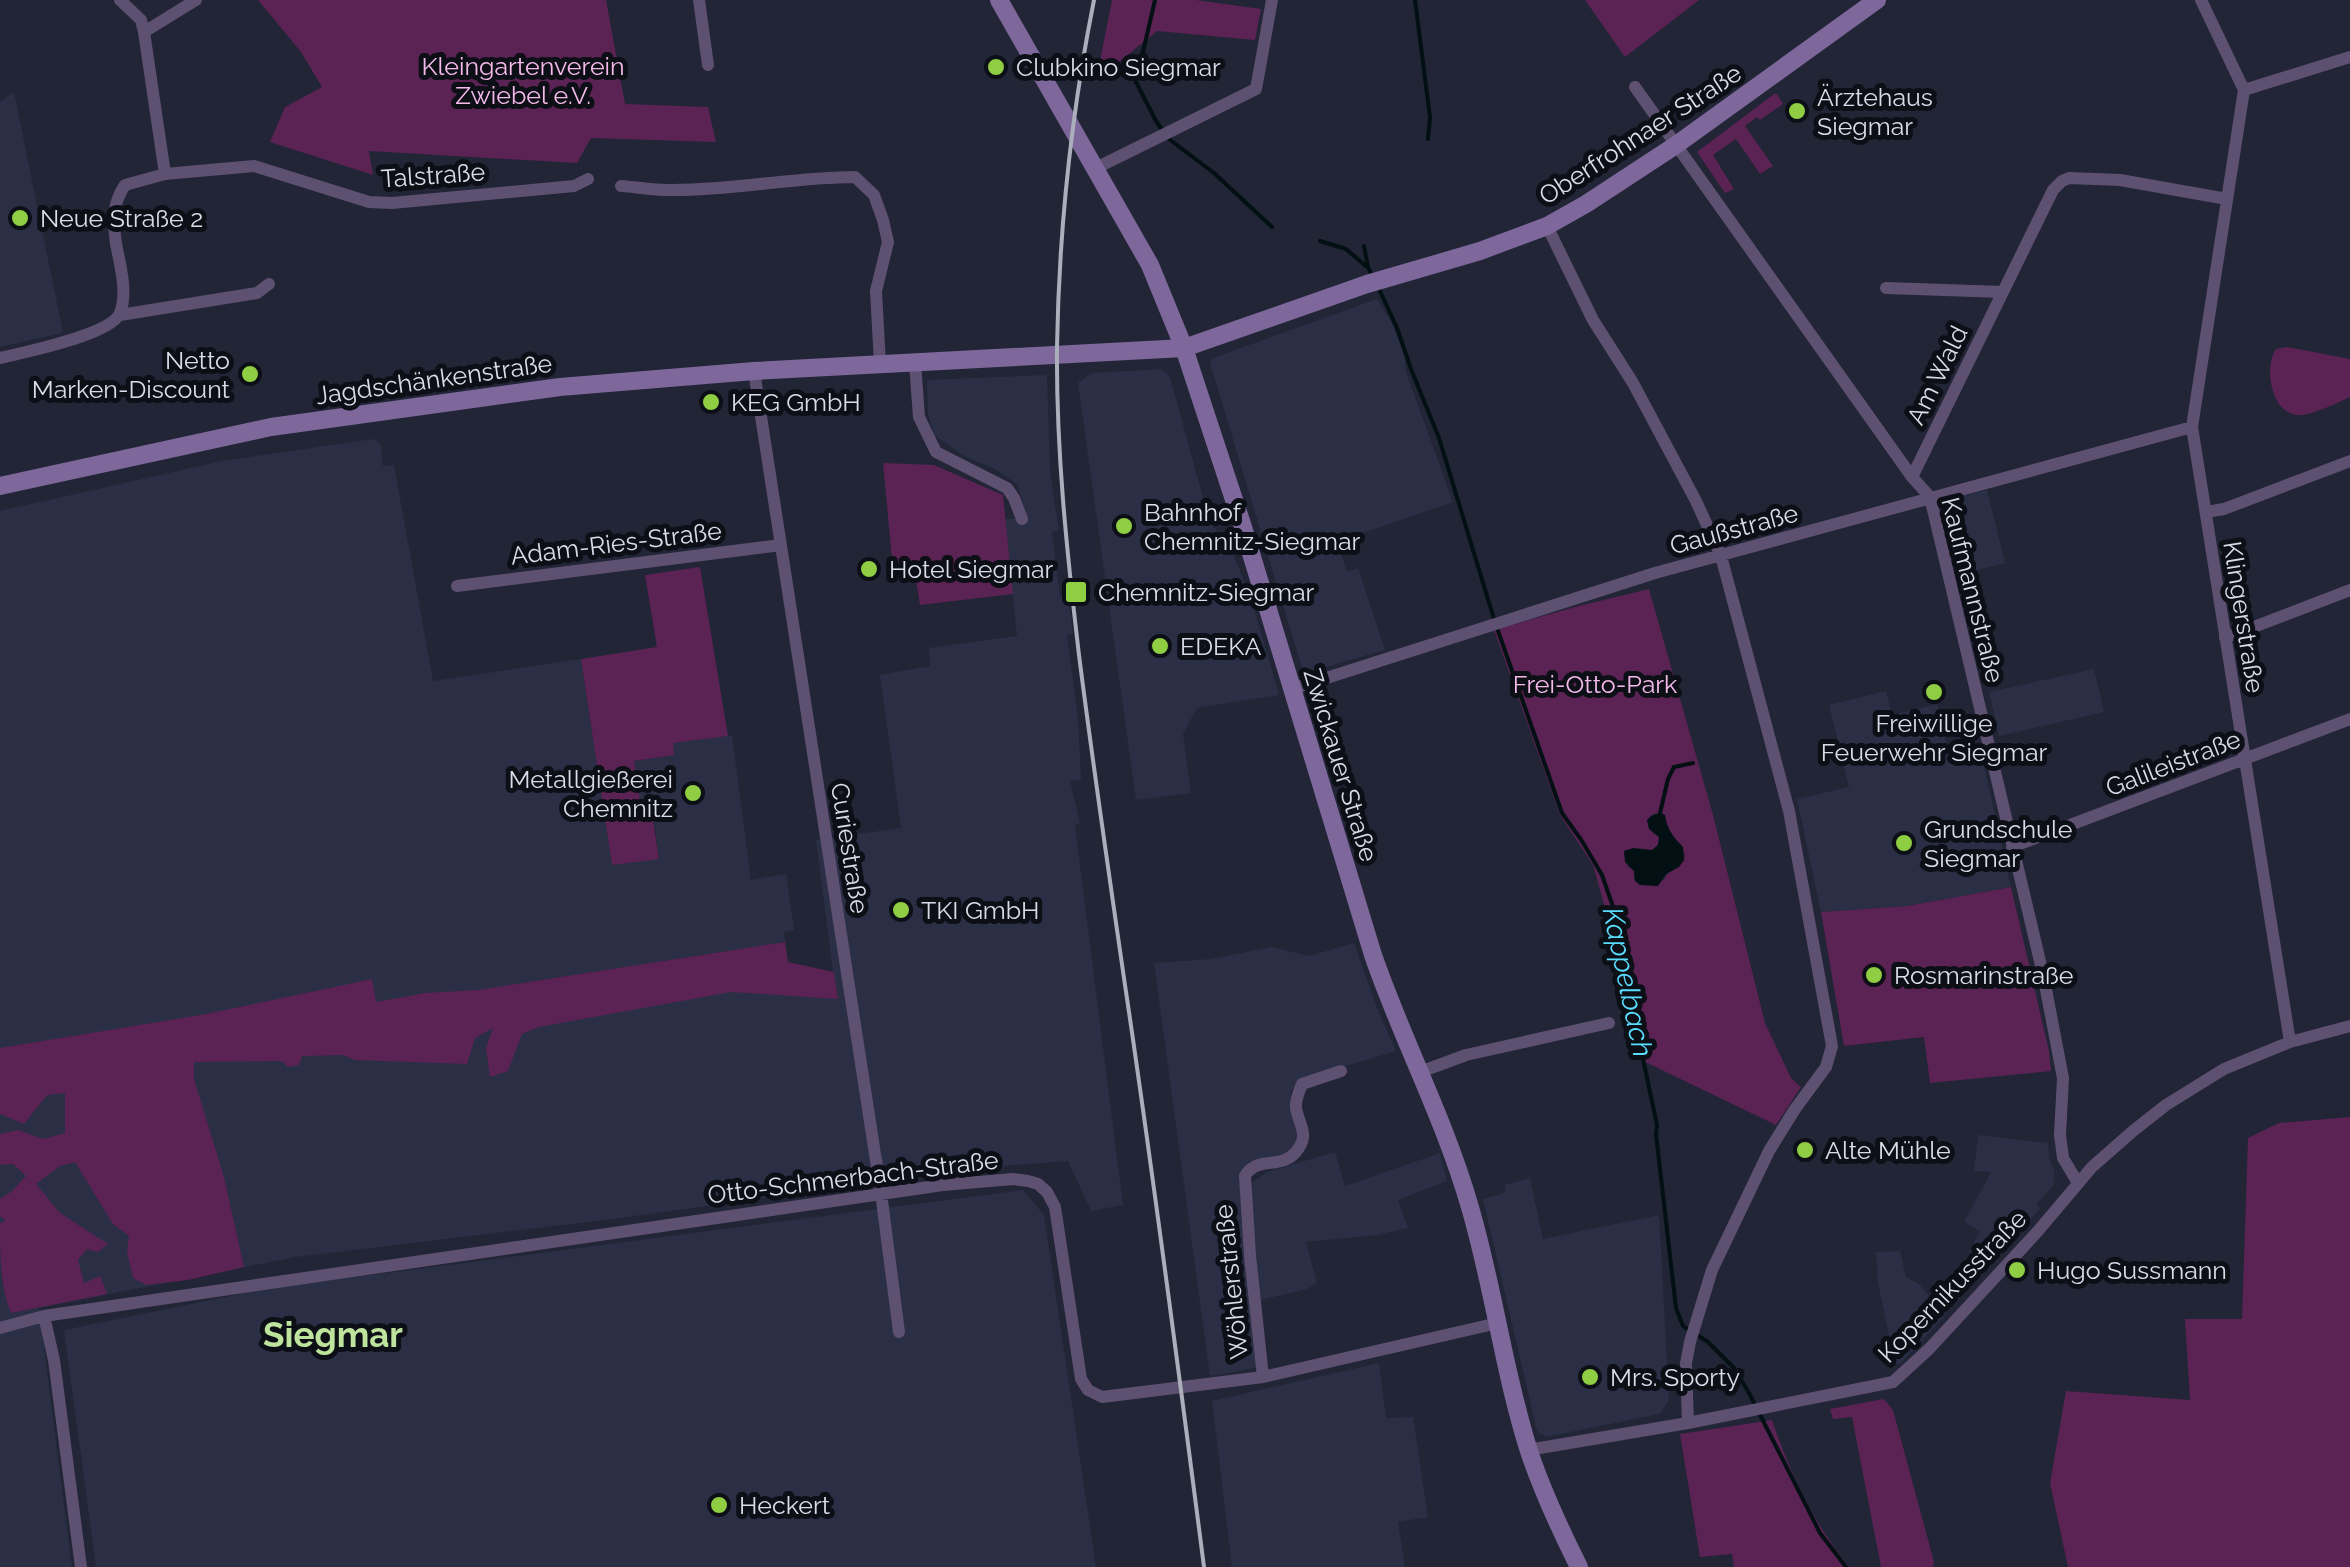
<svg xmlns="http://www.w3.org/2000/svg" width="2350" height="1567" font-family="Raleway,sans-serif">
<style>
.built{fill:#2a2f45}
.green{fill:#5b2254;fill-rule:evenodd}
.water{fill:#021014}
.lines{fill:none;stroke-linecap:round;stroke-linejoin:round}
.stream{stroke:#021014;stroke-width:4}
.street{stroke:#5e5071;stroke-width:12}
.secondary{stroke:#7e679b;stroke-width:18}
.rail{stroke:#abaebb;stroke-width:4}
.poi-dot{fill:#8fcd42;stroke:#0d0f16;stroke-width:4}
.labels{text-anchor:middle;stroke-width:10;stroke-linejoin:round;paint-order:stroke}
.park-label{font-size:25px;fill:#f5baea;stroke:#0d0f16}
.poi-label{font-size:25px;fill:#d9dce8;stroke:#0d0f16;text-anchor:start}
.street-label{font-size:25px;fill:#d9dce8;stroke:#0d0f16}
.water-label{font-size:28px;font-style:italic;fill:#5adcfd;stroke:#0d0f16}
.district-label{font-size:35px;font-weight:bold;fill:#bee39d;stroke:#0d0f16}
</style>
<rect width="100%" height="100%" fill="#212536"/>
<!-- built -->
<path class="built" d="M 14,92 L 63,333 L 0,347 L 0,102 Z
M 1377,299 L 1392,323 L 1405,357 L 1406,372 L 1453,502 L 1337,542 L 1347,572 L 1358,568 L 1385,650 L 1308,672 L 1302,668 L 1210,363 L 1213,358 Z
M 1162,369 L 1170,377 L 1210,523 L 1230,545 L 1253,605 L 1279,695 L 1197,708 L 1183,734 L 1191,793 L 1136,800 L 1078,383 L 1091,373 Z
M 1047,375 L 1050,472 L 1059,530 L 1052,532 L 1060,596 L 1068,596 L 1073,633 L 1067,635 L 1078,718 L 1081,780 L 1070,781 L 1080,823 L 1075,826 L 1123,1205 L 1091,1211 L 1068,1161 L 989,1167 L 613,1219 L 296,1257 L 39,1308 L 72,1567 L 0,1567 L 0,511 L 222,461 L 373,439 L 381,445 L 383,466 L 394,465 L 433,681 L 581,659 L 612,864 L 659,858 L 654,821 L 643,822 L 634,761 L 673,755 L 672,743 L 732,735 L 751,880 L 786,874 L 794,930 L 784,932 L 785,942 L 479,990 L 833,972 L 816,840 L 901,828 L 880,675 L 930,666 L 929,648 L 1017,636 L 1005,519 L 1026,518 L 1018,485 L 995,469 L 966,457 L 934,435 L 928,414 L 927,380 Z
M 1987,490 L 2005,563 L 1962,574 L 1948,516 L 1949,499 Z
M 2094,669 L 2104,712 L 1999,736 L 1989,692 Z
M 1886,691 L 1892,715 L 1937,704 L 1950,759 L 1981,752 L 2011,887 L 1908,906 L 1821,912 L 1797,799 L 1849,787 L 1829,705 Z
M 1354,943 L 1377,1008 L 1396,1051 L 1300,1080 L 1291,1091 L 1290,1106 L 1299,1138 L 1295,1150 L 1247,1164 L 1256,1368 L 1210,1376 L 1154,963 L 1211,959 L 1271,947 L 1309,956 Z
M 1978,1135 L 2048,1143 L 2049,1158 L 2055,1172 L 2053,1186 L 2037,1204 L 2040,1209 L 1990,1263 L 1969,1252 L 1980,1231 L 1964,1222 L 1991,1172 L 1974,1171 Z
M 1335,1152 L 1345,1186 L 1440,1153 L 1447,1181 L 1398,1200 L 1408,1228 L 1377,1235 L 1306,1242 L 1317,1283 L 1307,1289 L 1260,1300 L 1250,1184 L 1267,1172 Z
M 1530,1178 L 1543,1239 L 1659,1215 L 1669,1400 L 1660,1414 L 1546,1437 L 1537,1431 L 1483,1199 L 1505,1193 L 1505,1185 Z
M 1023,1190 L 1044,1215 L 1096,1567 L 96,1567 L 64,1330 L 264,1289 Z
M 1900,1251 L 1906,1277 L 1919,1284 L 1945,1315 L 1901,1363 L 1895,1364 L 1878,1283 L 1876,1252 Z
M 1379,1363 L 1386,1418 L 1413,1417 L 1428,1517 L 1398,1522 L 1405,1567 L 1232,1567 L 1212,1401 Z"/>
<!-- green -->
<path class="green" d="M 258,0 L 606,0 L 625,104 L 708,107 L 716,142 L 591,138 L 577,163 L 369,151 L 373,175 L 270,142 L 285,107 L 322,87 L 301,52 Z
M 1112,0 L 1196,0 L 1261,9 L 1255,40 L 1157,31 L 1096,81 Z
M 1585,0 L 1699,0 L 1625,57 Z
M 1774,94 L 1777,94 L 1783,104 L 1760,120 L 1757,117 L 1745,126 L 1773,166 L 1760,174 L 1736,139 L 1713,155 L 1734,189 L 1725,193 L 1697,152 Z
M 2287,347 L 2350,359 L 2350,397 C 2337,403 2311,416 2297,415 C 2270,412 2264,366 2276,349 Z
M 883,463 L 934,465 L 1003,495 L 1013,594 L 920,605 L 916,580 L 893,570 Z
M 700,567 L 728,736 L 673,743 L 674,755 L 634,761 L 643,821 L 653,820 L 659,859 L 612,865 L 581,659 L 657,647 L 645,575 Z
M 1649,589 L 1713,815 L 1765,1023 L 1791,1078 L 1801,1087 L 1776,1125 L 1639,1059 L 1623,972 L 1593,865 L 1560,815 L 1494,630 L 1575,607 ZM 1660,813 L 1665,815 L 1666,825 L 1685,855 C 1683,868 1669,867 1664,880 L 1640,885 L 1634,878 L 1634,871 L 1627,866 L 1637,850 L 1652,850 L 1658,845 L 1659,837 L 1652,832 L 1647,820 L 1653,814 Z
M 2011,887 L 2049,1051 L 2051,1071 L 1930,1083 L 1924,1037 L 1844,1046 L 1821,912 L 1908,906 Z
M 785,942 L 788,962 L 834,972 L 838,999 L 731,992 L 539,1027 L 522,1034 L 508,1071 L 490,1077 L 486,1048 L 493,1028 L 475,1038 L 467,1064 L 355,1060 L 343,1055 L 302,1056 L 299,1065 L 288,1067 L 282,1061 L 194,1062 L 194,1079 L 224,1177 L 244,1267 L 188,1280 L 146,1285 L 133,1278 L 127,1252 L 129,1236 L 113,1224 L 75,1162 L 60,1166 L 36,1184 L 60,1213 L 108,1244 L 98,1252 L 87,1249 L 78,1260 L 84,1283 L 100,1276 L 107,1294 L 11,1313 C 0,1286 0,1253 0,1223 L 6,1221 L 0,1216 L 0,1199 L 12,1191 L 26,1176 L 13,1164 L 0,1165 L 0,1134 L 18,1130 L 43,1139 L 65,1133 L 65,1093 L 47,1095 L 24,1124 L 0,1114 L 0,1048 L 206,1014 L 372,979 L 376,1002 L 425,993 L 478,990 Z
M 2350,1117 L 2350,1567 L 2068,1567 L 2050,1483 L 2066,1391 L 2190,1400 L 2185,1319 L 2242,1319 L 2248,1138 L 2279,1123 Z
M 1884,1399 L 1893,1410 L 1934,1562 L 1933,1567 L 1881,1567 L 1852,1417 L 1833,1419 L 1830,1409 Z
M 1772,1420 C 1791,1476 1812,1520 1849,1567 L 1734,1567 L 1732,1554 L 1700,1557 L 1680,1434 Z"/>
<!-- water -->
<path class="water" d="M 1660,813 L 1665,815 C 1667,829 1673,837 1683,847 L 1684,860 L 1679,867 L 1666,874 L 1658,886 L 1640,885 L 1635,881 L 1634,871 L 1625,862 L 1624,851 L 1633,848 L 1652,850 L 1658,845 L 1659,837 L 1649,829 L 1647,820 L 1651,816 Z"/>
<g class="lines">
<!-- stream -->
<path class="stream" d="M 1155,0 L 1136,82 L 1156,121 L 1163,131
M 1415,0 L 1430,117 L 1428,139
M 1169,139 L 1214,173 L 1272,227
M 1320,241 L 1346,249 L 1367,267
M 1364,246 L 1368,267 L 1372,276
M 1379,289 L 1397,328 L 1411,369 L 1439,438 L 1494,619
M 1497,628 L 1562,813 L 1582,841 L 1602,875 L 1618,921 L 1635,1021 L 1657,1125 L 1656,1134 L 1676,1308 L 1683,1326 L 1708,1342 L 1734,1368 L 1749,1393 L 1820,1533 L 1846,1567
M 1660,813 L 1668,779 L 1674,767 L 1693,763"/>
<!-- street -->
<path class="street" d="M 120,0 L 141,20 L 144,32 L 165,174 L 254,166 L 369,202 L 392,203 L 574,186 L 588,179
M 699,0 L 708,65
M 2201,0 L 2244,90 L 2192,427 L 2290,1042
M 144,32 L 196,0
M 1635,87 L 1912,477 L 1930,497 L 2043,974 L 2063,1078 L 2060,1135 L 2063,1158 L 2078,1183
M 2244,90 L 2350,57
M 1094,169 L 1256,89 L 1272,0
M 621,186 C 636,187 652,190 668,190 C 731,191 793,177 855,177 L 874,195 L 883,220 L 888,242 L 876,291 L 880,364
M 1547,226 L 1593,320 L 1633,383 L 1696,501 L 1721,556 L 1789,811 L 1832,1046 L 1826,1067 L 1795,1109 L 1769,1151 L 1712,1270 L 1690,1342 L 1686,1363 L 1688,1423
M 1886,288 L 2003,292
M 120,315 L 257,293 L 269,284
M 0,358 C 25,352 111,335 120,313 C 128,293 120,264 116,244 C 113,221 112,204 125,185 L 165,174
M 915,363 L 919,417 L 936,452 L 1007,488 L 1014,498 L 1022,519
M 754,371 L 881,1193 L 899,1332
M 1912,477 L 2053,190 L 2062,181 L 2069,178 L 2120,180 L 2227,199
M 2206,512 L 2224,509 L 2350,461
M 457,586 L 781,545
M 2225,638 L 2350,590
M 1292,689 L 1655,573 L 2192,427
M 2012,847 L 2350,719
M 1420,1072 L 1466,1055 L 1609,1023
M 44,1316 L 54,1360 L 81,1567
M 0,1328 L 44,1316 L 943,1185 L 1013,1179 L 1028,1181 L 1038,1184 L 1047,1192 L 1055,1207 L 1081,1379 L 1088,1390 L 1102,1397 L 1263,1377 L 1498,1323
M 1263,1377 L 1250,1255 L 1245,1176 C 1256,1156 1281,1169 1295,1153 C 1311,1135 1299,1126 1296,1108 C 1295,1100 1299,1092 1302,1084 L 1341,1071
M 1528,1450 L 1688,1423 L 1893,1382 L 1929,1349 L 2038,1231 L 2092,1167 L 2133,1131 L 2166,1105 L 2224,1069 L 2290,1042 L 2350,1026"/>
<!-- secondary -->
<path class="secondary" d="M 999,0 L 1150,265 L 1184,348 L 1243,527 L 1373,955 C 1402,1039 1444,1118 1469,1204 C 1493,1284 1503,1368 1528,1448 C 1541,1489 1560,1529 1579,1567
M 0,486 L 271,427 L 560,387 L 754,371 L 1184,348 L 1367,284 L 1480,251 L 1547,226 L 1586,204 L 1676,145 L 1877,0"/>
<!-- rail -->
<path class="rail" d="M 1094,0 C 1071,115 1059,230 1057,347 C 1056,450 1067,553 1079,655 C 1093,765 1109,875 1125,985 C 1154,1179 1179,1373 1204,1567"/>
</g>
<!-- markers -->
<g class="poi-dot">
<circle cx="996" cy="67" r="10"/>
<circle cx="1797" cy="111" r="10"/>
<circle cx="20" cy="218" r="10"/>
<circle cx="250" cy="374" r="10"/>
<circle cx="711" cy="402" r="10"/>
<circle cx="1124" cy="526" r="10"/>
<circle cx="869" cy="569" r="10"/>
<rect x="1064" y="580" width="24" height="24" rx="5"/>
<circle cx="1160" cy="646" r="10"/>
<circle cx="1934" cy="692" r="10"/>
<circle cx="693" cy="793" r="10"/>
<circle cx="1904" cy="843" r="10"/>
<circle cx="901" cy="910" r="10"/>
<circle cx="1874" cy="975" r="10"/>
<circle cx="1805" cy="1150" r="10"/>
<circle cx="2017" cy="1270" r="10"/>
<circle cx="1590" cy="1377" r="10"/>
<circle cx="719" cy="1505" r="10"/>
</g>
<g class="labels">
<!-- park labels -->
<g class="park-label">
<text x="523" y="75">Kleingartenverein<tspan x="523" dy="29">Zwiebel e.V.</tspan></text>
<text x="1595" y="693">Frei-Otto-Park</text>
</g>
<!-- poi labels -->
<g class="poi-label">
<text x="1016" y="76">Clubkino Siegmar</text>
<text x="1817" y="106">Ärztehaus<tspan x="1817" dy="29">Siegmar</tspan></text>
<text x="40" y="227">Neue Straße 2</text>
<text x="230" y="369" text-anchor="end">Netto<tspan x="230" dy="29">Marken-Discount</tspan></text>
<text x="731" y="411">KEG GmbH</text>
<text x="1144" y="521">Bahnhof<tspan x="1144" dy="29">Chemnitz-Siegmar</tspan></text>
<text x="889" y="578">Hotel Siegmar</text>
<text x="1098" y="601">Chemnitz-Siegmar</text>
<text x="1180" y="655">EDEKA</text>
<text x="1934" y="732" text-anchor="middle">Freiwillige<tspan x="1934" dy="29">Feuerwehr Siegmar</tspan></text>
<text x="673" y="788" text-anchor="end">Metallgießerei<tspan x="673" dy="29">Chemnitz</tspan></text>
<text x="1924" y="838">Grundschule<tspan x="1924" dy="29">Siegmar</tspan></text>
<text x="921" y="919">TKI GmbH</text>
<text x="1894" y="984">Rosmarinstraße</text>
<text x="1825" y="1159">Alte Mühle</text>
<text x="2037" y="1279">Hugo Sussmann</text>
<text x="1610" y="1386">Mrs. Sporty</text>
<text x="739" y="1514">Heckert</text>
</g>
<!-- street labels -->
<g class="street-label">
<text transform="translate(1640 134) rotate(-33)" y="9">Oberfrohnaer Straße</text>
<text transform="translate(433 175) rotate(-4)" y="9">Talstraße</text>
<text transform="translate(1937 375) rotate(-64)" y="9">Am Wald</text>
<text transform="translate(434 379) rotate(-8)" y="9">Jagdschänkenstraße</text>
<text transform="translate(1734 529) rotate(-15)" y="9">Gaußstraße</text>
<text transform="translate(616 543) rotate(-7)" y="9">Adam-Ries-Straße</text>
<text transform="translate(1973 590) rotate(76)" y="9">Kaufmannstraße</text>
<text transform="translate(2244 617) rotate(81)" y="9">Klingerstraße</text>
<text transform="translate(2173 763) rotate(-21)" y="9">Galileistraße</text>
<text transform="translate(1341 765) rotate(73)" y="9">Zwickauer Straße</text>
<text transform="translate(850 848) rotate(81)" y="9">Curiestraße</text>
<text transform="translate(853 1177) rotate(-7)" y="9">Otto-Schmerbach-Straße</text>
<text transform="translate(1231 1282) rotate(-96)" y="9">Wöhlerstraße</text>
<text transform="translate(1952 1286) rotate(-46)" y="9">Kopernikusstraße</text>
</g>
<!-- water labels -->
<g class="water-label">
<text transform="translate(1628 982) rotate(78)" y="10">Kappelbach</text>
</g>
<!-- district labels -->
<g class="district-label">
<text x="333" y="1347">Siegmar</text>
</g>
</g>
</svg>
